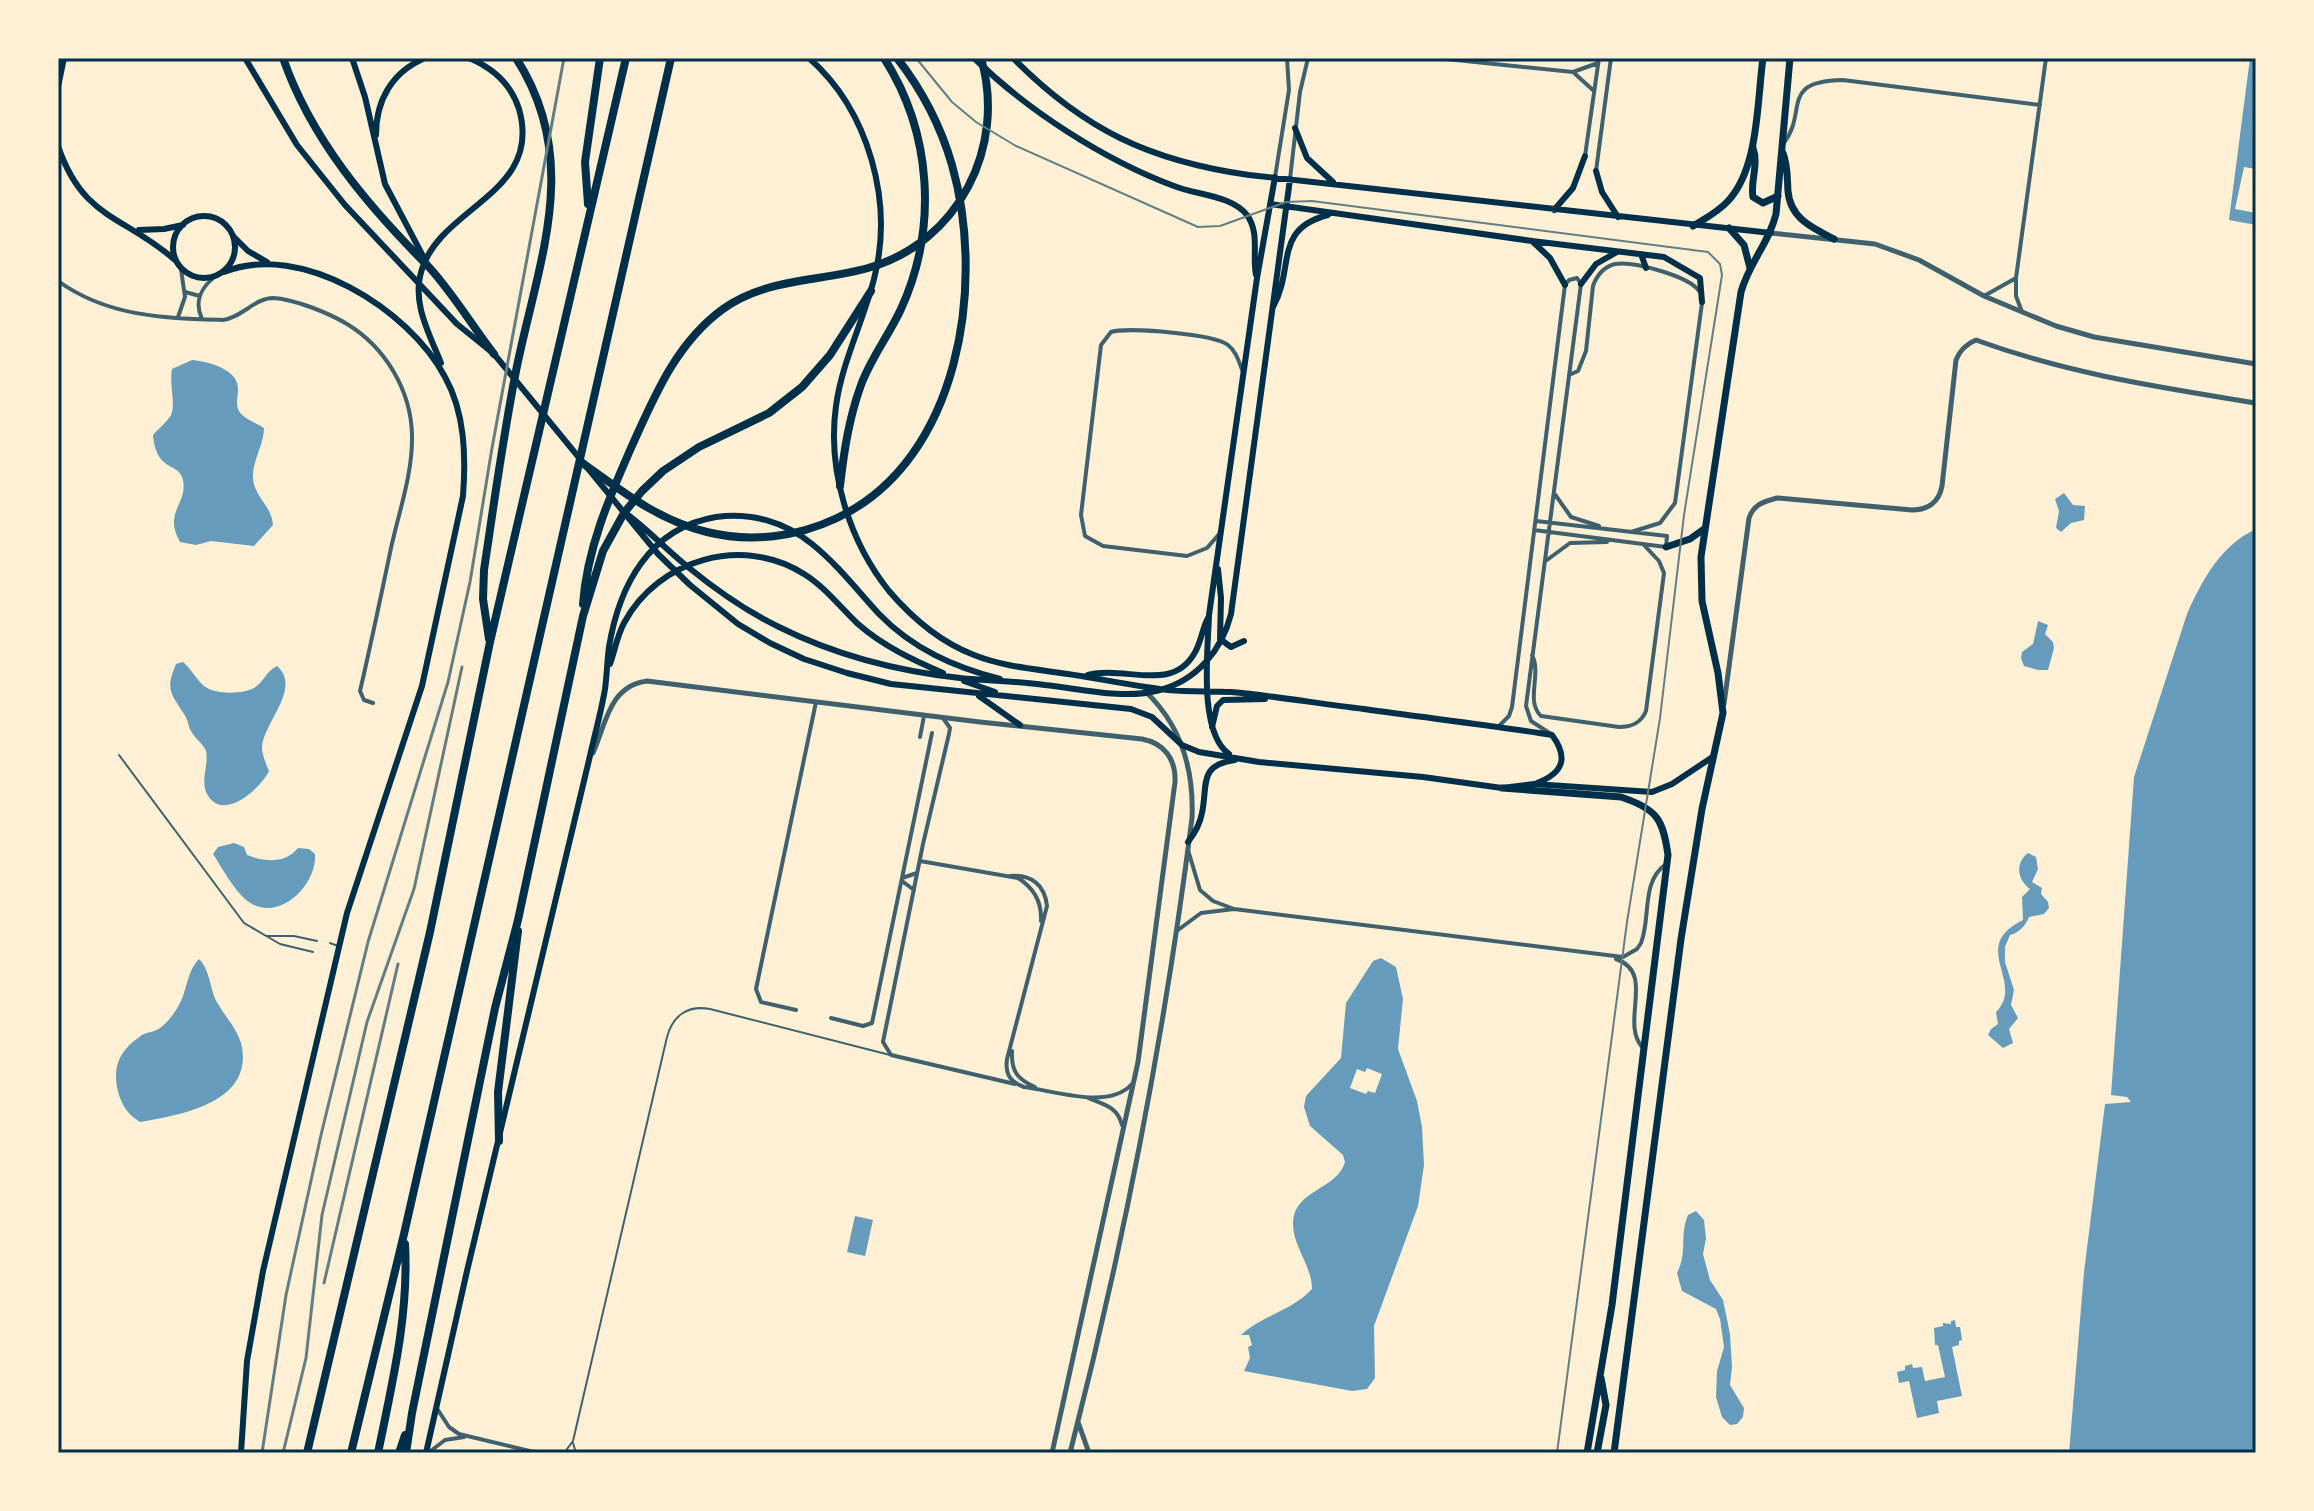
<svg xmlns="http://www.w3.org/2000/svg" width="2314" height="1511" viewBox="0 0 2314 1511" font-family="'Alegreya Sans',sans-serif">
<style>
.water{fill:#669bbc}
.pier{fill:#fdf0d5}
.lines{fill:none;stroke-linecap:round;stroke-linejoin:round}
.service{stroke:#3f606c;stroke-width:2}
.minor{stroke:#3f606c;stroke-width:4}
.tertiary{stroke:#3f606c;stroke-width:5}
.secondary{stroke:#003049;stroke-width:6}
.primary{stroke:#003049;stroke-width:7}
.motorway{stroke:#003049;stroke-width:8}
.tram{stroke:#657d81;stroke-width:2}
.rail{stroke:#657d81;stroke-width:3}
.neatline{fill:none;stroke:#003049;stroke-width:3}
</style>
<rect width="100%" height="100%" fill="#fdf0d5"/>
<path class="water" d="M2250,58h6v167l-27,-5z
M192,360c14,1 41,8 45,23 3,8 -2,18 1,26 3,9 19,14 26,19 0,17 -12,33 -11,50 1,19 19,28 20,47l-19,21 -43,-5 -15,4 -16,-3c-17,-30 8,-38 3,-62 -3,-18 -27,-7 -30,-45 5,-6 14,-13 18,-20 5,-10 -2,-31 1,-46z
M2064,493l9,12 12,1 -1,14 -13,3 -10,9 -5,-4 3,-17 -4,-12z
M2256,529v924h-187l15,-181 21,-168 26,-2 -4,-5 -16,-2 23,-318 53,-163c15,-34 34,-69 69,-85z
M2038,621l10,4 -3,9 8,8 1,6 -6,22h-10l-14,-4 -3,-8 1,-6 11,-8z
M183,662c8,7 14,18 21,24 11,9 39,8 50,2 10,-6 12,-17 23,-22 25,22 -13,56 -15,81 0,8 4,17 7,24 -9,18 -46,52 -62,23 -7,-13 2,-29 -1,-43 -3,-8 -11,-12 -15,-20 -3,-5 -3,-12 -7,-17 -13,-21 -19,-24 -8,-50z
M234,843l10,4 3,8c18,7 38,9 51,-7l11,1 6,5c2,30 -33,66 -63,50 -16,-9 -29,-35 -39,-50l5,-7z
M2028,853l8,4 2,12 -6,13 10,6 -1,6 7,8 1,6 -5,6 -15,3c-3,8 -10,16 -19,18l-5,12v15l9,28 -3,15 7,13 -9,11 4,14 -10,5 -15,-13 3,-6 7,-5 -2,-12c30,-30 -28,-65 27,-92l-1,-23 8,-8c-13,-9 -15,-26 -2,-36z
M1381,958l15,9 7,32 -5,50 19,52 5,26 2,38 -6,41 -44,120 1,52 -8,11 -15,2 -108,-20 6,-13 -2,-11 4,-2 -3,-10h-8c21,-20 51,-24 71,-46 0,-24 -20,-43 -19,-67 2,-33 44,-32 52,-60l-2,-7 -33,-29 -6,-19 2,-11 35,-38 5,-55 27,-42z
M199,959c12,12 10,30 19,45 8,14 21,27 24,43 10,56 -62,68 -102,75 -13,-8 -20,-19 -23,-35 -4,-25 5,-38 25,-52 5,-3 13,-3 18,-7 6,-4 12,-12 16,-18 12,-17 9,-36 23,-51z
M1696,1211l8,9 2,18 -3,16 7,26 13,20 7,34 2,33 -2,18 14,23 -1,9 -6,7 -7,1 -8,-8 -6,-20 1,-26 7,-24 -4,-28 -4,-10 -34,-18 -5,-18c11,-21 2,-37 11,-58z
M855,1216l18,4 -8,36 -18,-4z
M1955,1320l1,7h4l2,13 -3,1v4l-7,2 10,49 -25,5 2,12 -22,5 -8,-37 -10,2 -2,-11 8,-2v-4l7,-2 1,4 9,-1 3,14 20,-4 -7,-32h-3l-1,-17 9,-2v-3l8,1v-3z"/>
<path class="pier" d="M2244,167l12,2v44l-21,-4z
M1367,1068l15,6 -7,19 -7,-2 -2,3 -16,-6 7,-19 8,3z"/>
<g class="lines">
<path class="service" d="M119,755l125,168 36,21 33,8
M267,936h27l23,5
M330,943l8,3
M573,1443l3,10
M564,1453l9,-12 94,-404c6,-22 21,-32 43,-28l180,46"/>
<path class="minor" d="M1436,58l137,14 25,-9
M1573,72l21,19
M1783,144c26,-32 -5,-63 60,-64l197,25
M1585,156l14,-98
M1596,171l15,-113
M1275,177l14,-87 -2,-32
M1290,179l10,-87 8,-34
M58,281c50,36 106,37 165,39 18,-2 32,-22 50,-22 21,1 56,15 74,26 38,23 64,66 65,111 1,37 -13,77 -21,113 -10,48 -20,96 -31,143l4,9 9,3
M185,292l15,4
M1984,296l32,-18
M2022,312l-6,-16v-18l30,-220
M178,317l7,-20 -4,-28
M202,319c-8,-17 -1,-32 14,-43
M1569,375l9,-4 8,-20 7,-65c4,-11 10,-19 22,-22 18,-3 74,12 84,27
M1554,493l17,24 28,9
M1534,530l132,17 1,-11 -131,-15
M1631,532l29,-9 15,-20 27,-200
M1220,533l-13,15 -20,8 -84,-10 -18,-10 -4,-21 20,-170 10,-13c17,-5 103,2 117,13 8,6 11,17 15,27
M1547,560l23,-17 37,-1
M1532,655c10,19 -7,46 9,61l78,11c13,0 22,-4 27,-16l18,-138 -5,-12 -16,-17
M943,718l7,10 -1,6 -26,110 -40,198 8,13 124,29
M1499,726l10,-10 3,-9 53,-422 4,-5 8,-2 4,6 -55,422 5,15 20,13
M920,737l4,-21
M1188,850l12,40 13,11 21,8
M920,861l98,17c16,10 24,24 23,43
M1010,876c21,-2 35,9 37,30l-40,153c-2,15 3,23 17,28 32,4 85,23 108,-3
M902,878l15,-5
M902,881l12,9
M1178,930l23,-17 33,-4 389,48 14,-8 4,-6c10,-25 0,-61 24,-78
M1616,959c40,14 4,62 26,88
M796,1010l-35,-8 -5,-13 60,-287
M831,1018l32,8 9,-3 60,-290
M1012,1051c-1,20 5,28 23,36
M1088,1098c16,7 29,8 34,27
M438,1410l11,17 10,7 79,19
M428,1453l17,-13 19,-3"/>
<path class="tertiary" d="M1771,233l104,11 44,16 65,36 72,30 38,11 162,27
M1724,704l25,-186c5,-14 14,-16 28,-20l135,12c16,0 27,-8 30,-24l14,-126c4,-10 10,-16 20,-20 93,34 182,47 280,63
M593,753c13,-29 16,-67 54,-72l333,41 162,17c22,4 34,20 33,43l-37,280 -86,391
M1078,1422l11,31
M1070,1453c54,-209 95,-421 122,-635 2,-48 -11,-93 -47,-127"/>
<path class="secondary" d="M245,58l52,87 48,60 112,119 37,30 164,200 32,31 48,39 32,19 34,16 43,14 44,11 240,25 21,8 30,28 17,7 60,10 164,15 79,11 32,-4 118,8 20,-8 42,-28
M352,58l13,39 20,87 39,74
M809,58c60,53 85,144 65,221 -11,43 -32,83 -38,127 -9,64 13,135 53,185 24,28 51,51 85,64 30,12 62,14 94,19 33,5 66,12 100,16 21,2 42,1 63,2 45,4 89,12 133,17 63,9 126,16 188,26 17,23 11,38 -15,48
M974,58c53,52 130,102 200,128 22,9 57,9 73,29 13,18 5,40 9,60
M1013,58c71,72 137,103 236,117l522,58
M58,87l6,-29
M1295,128l12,30 26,24
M376,135c0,-35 16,-63 49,-77
M58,146c25,74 66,69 117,114
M1596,171l6,21 16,25
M1270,204l262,37 132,16 36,21 2,24
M1554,210l19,-22 12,-32
M173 247a31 31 0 1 1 62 0a31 31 0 1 1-62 0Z
M139,230l25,-1 19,-4
M234,237l14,14 19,11
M1532,241l18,17 15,27
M1641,254l5,14
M224,272c77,-31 185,37 221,105 20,36 21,79 18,119l-41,190 -75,227 -84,358 -16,90 -6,92
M1581,284l15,-20 21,-12
M1273,307c22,-39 0,-78 55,-92
M441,363c-12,-30 -30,-61 -19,-94 20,-63 121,-76 97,-160 -8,-25 -26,-41 -50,-51
M628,515c21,16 39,35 60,52 28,23 58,44 91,60 56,28 118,44 181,51 28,3 57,3 85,7 36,4 79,15 115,5 37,-10 62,-40 71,-76l59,-435
M1218,569l3,29 -1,41 11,8 13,-6
M610,664c5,-14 7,-28 14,-41 34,-64 119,-88 180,-49 21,13 36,33 54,50 25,22 55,36 85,49
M1088,675c36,-10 83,18 106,-21 7,-11 8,-25 14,-36
M964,681l31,11
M979,696l41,29
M1212,727l5,-21 6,-6 42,-1
M1229,754c-31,-22 -21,-104 -20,-139l48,-337 18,-101
M1188,842c7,-9 12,-18 14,-29 6,-28 -4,-48 33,-53
M426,1453l41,-182 122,-511c5,-23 12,-47 16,-71 2,-14 2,-28 4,-42 10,-61 40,-119 107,-130 35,-5 69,5 96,27 26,21 45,46 67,70 34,35 75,53 121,65"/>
<path class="primary" d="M1753,148c6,17 -3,33 0,49l10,6 15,-7
M1783,153c5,13 4,24 5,38 2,27 24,37 46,48
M1693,226c13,-8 25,-14 35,-25 31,-33 29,-100 35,-143
M1729,228l15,17 6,23
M1666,547l24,-8 14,-10
M1502,788l119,9c36,12 42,22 47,58l-56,450 -25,148
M1597,1453l9,-48 -5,-27
M1614,1453l67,-514 21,-130 21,-96 -5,-40 -16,-72 -1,-44 40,-265c8,-29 28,-49 35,-78l14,-156"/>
<path class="motorway" d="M283,58c28,81 85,148 144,207 23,24 46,62 67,89
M588,204l-3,-42 15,-104
M581,462c39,28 78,59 126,70 44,11 90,5 130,-14 123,-58 149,-234 115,-353 -11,-38 -30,-75 -55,-107
M840,486c4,-35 9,-68 21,-101 10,-27 28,-50 40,-76 37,-81 31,-176 -17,-251
M583,604c4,-55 26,-106 48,-156 23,-51 45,-105 92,-139 43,-31 95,-27 145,-41 90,-25 139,-121 113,-210
M489,639l-6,-40 1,-29c10,-67 19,-133 32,-199 22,-110 67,-209 0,-313
M499,1141l-1,-49 20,-161
M307,1453l123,-521 60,-290 136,-584
M351,1453l53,-219 267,-1176
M378,1453c14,-69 31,-138 27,-209
M399,1453l6,-18
M406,1453l6,-40 83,-405 23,-88 65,-304 20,-65 21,-38 18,-22 21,-20 36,-24 70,-34 33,-26 28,-32 41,-64"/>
<path class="tram" d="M916,58l36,44 24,20 40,24 182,81 22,-1 66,-24 26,-1 396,51 12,12 2,11 -38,240 -24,203 -33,204 -70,531"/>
<path class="rail" d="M324,1283l74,-319
M262,1453l24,-158 35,-160 47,-193 80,-260 22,-100 22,-134 72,-390
M283,1453l23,-95 16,-143 45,-193 47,-133 48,-222"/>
</g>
<rect width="2314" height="1511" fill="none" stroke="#fdf0d5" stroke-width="120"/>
<rect x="60" y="60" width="2194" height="1391" class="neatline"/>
</svg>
